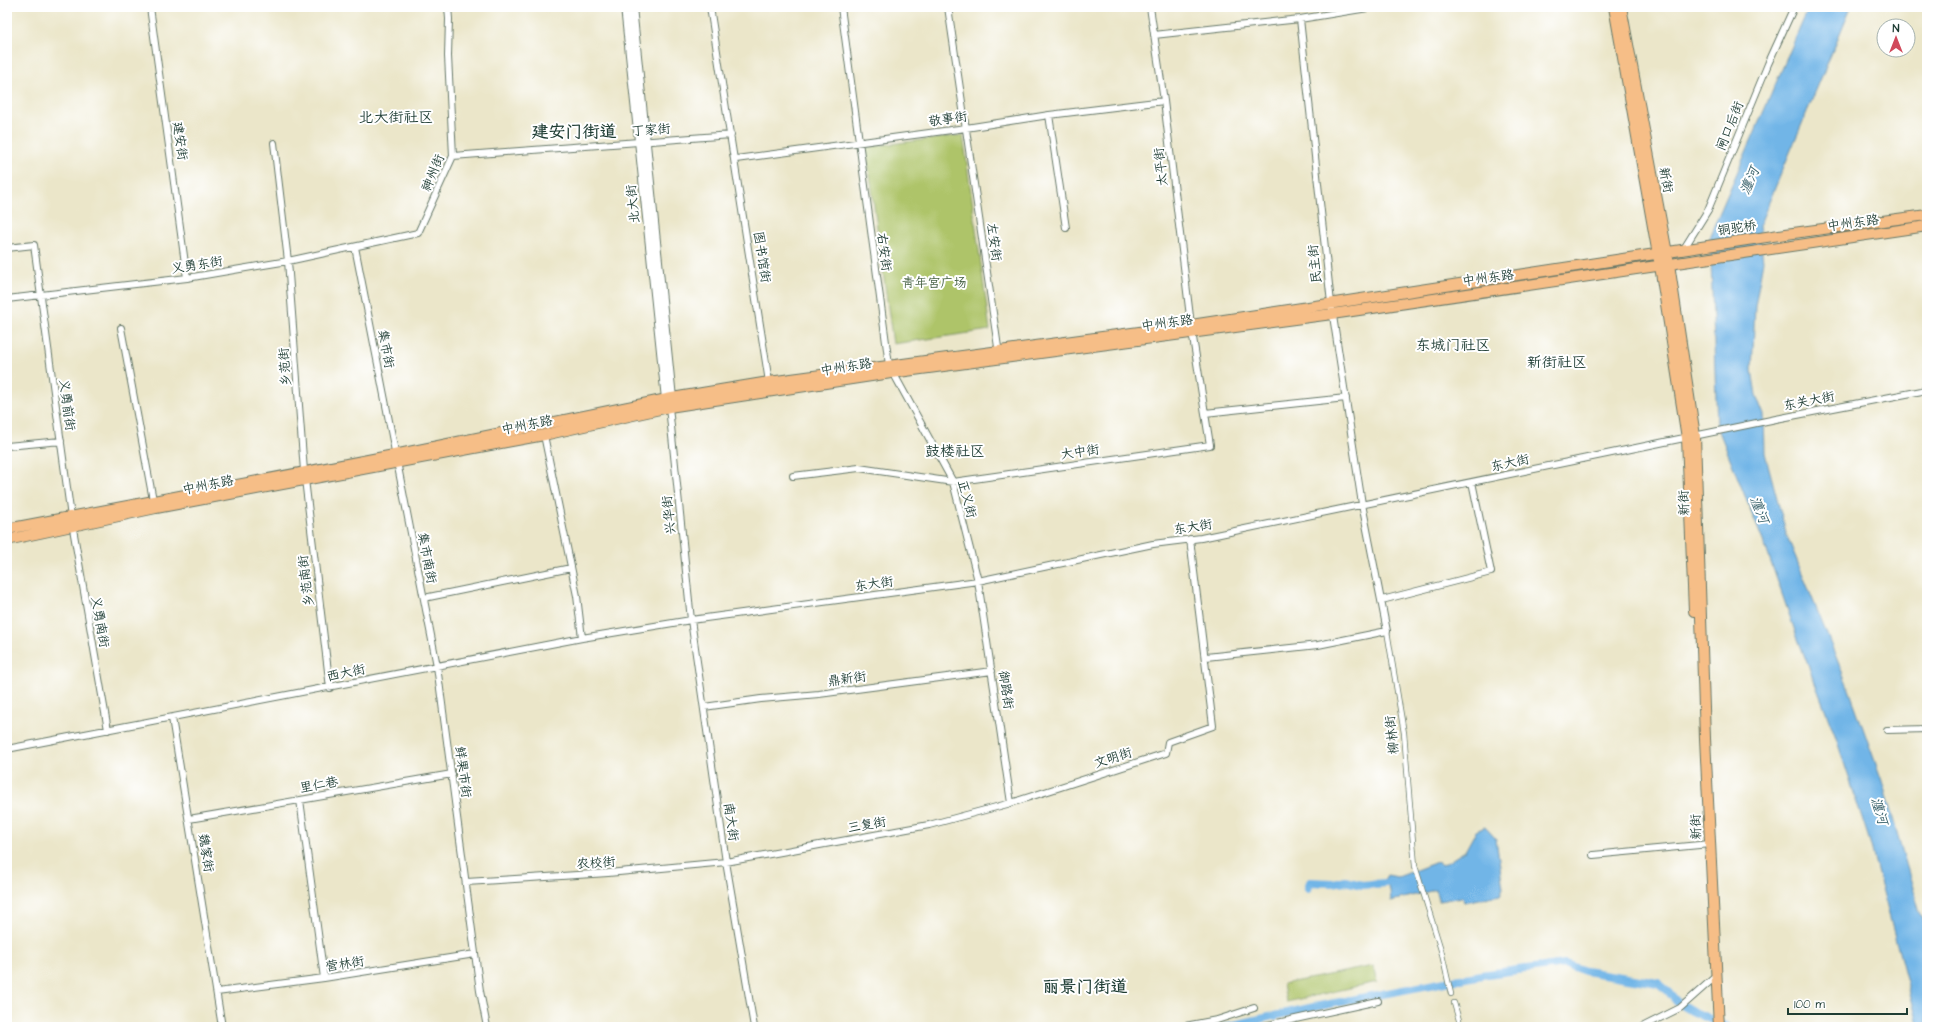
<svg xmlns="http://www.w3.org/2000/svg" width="1934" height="1034" viewBox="0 0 1934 1034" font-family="'Architects Daughter','LXGW WenKai TC',sans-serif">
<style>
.green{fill:#aec469;stroke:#66804e}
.water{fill:#71b5e7;stroke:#48798e}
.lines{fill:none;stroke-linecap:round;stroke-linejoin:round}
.canal{stroke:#71b5e7;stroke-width:8}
.pedestrian-casing{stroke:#667868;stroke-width:6}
.minor-casing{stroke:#667868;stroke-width:8}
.tertiary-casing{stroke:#667868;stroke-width:10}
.primary-casing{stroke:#667868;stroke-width:12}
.pedestrian{stroke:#fff;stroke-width:4.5}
.minor{stroke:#fff;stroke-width:6}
.tertiary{stroke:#fff;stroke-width:8}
.primary{stroke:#f6be87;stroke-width:10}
.labels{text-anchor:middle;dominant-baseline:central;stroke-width:4;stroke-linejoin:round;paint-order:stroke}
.street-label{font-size:13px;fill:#1f3d34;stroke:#fff}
.park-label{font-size:13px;fill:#435f41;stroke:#fff}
.water-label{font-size:14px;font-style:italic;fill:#38616a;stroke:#fff}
.quarter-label{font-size:15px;fill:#1f3d34;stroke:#fff}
.district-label{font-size:17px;font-weight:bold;fill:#1f3d34;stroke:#fff}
</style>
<rect width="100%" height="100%" fill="#fff"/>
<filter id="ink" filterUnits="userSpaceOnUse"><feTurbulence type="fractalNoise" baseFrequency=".025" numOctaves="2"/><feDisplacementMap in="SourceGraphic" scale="8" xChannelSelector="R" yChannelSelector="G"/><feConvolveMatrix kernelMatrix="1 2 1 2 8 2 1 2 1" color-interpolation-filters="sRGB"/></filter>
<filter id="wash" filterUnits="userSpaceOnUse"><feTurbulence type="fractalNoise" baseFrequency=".012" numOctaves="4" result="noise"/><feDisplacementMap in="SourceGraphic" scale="16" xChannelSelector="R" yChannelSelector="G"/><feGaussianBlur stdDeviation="0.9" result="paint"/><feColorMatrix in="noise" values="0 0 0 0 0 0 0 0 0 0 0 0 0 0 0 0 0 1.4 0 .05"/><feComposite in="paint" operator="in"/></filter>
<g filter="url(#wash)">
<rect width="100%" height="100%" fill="#ebe6c9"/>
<path class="green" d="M963,135l27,195 -97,14 -27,-197z
M1373,966l4,16 -91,20 -3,-18z"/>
<path class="water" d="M1809,7h42l-92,219 4,35 -8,45 -3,64 4,25 8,20 1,38 22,83 62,153 33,92 45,155v91h-8l-51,-191 -33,-101 -39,-101 -29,-83 -50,-125 -7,-191z
M1485,827l11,12 7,49 -3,7 -36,7 -2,-5 -23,4 -4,-11 -44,11 -1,-11 -6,-10 3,-5 11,2 39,-15 6,3 22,-14 11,-20z"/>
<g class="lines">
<path class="canal" d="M1308,888l2,-6 22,1 13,-2 17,4 24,-2
M1225,1027l89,-20 173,-33 78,-10 20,7 73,12 10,8 9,11 15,9 36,16"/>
</g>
</g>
<g filter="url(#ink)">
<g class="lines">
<defs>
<path id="pedestrian" d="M1387,631l17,102 11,133 26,84 10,44
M1454,1003l7,24"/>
<path id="minor" d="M150,7l37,271
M710,7l59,375
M841,7l48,358 64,117 25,99 33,222
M948,7l51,347
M1154,35l146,-16 74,-12
M1049,115l17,113
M274,143l14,118 16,210 26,217
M453,156l278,-21
M736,159l230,-31 83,-13 115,-14
M355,247l82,419 43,325 7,36
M7,248l27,-3 37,272 37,213
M1683,250l25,-40 60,-146 26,-57
M7,299l180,-21 101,-17 130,-28 35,-77 -5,-100 1,-37 -1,-12
M121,328l32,172
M669,407l22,213 35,242 28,165
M1205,413l141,-15
M544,435l33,161 5,42
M7,446l54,-5
M793,476l66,-8 94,14 257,-37 -19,-120 -27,-224 -14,-94
M424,598l147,-30
M1382,600l109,-28 -19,-90
M1206,657l112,-12 69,-14 -25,-127 -31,-201 -31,-284
M704,707l57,-8 58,-5 173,-23
M172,718l50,309
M1887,730l40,-1
M7,749l575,-111 109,-18 287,-39 175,-37 48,-6 575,-119 151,-29
M300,800l24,178
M189,819l263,-45
M1593,855l117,-11
M466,882l142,-9 118,-11 203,-37 82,-22 155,-50 2,-11 45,-16 -23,-187
M217,992l107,-14 151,-24
M1180,1027l37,-7 37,-12
M1259,1027l119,-26
M1642,1027l38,-19 35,-31"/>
<path id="tertiary" d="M625,7l41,392
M632,7l40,391"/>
<path id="primary" d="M1614,7l46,259 27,172 7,173
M1621,7l48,257 26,172 10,302 14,289
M7,529l387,-74 278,-57 97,-16 422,-57 595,-91 141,-19
M7,540l149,-32 388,-73 125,-28 222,-34 441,-59 595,-88"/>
</defs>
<use href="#pedestrian" class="pedestrian-casing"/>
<use href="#minor" class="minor-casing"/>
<use href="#tertiary" class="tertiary-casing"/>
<use href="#primary" class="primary-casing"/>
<use href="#pedestrian" class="pedestrian"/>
<use href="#minor" class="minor"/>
<use href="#tertiary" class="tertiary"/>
<use href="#primary" class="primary"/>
</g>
</g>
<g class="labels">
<g class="street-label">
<text transform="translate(948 119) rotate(-8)">敬事街</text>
<text transform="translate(1730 126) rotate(-68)">闸口后街</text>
<text transform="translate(651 130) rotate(-4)">丁家街</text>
<text transform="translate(180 141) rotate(82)">建安街</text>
<text transform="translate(1161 167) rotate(-97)">太平街</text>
<text transform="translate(433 173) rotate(-67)">神州街</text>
<text transform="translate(1666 180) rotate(79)">新街</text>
<text transform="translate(633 204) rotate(-96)">北大街</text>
<text transform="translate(1853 223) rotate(-8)">中州东路</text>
<text transform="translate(1737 228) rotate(-9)">铜驼桥</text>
<text transform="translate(994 242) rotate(82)">左安街</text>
<text transform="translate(884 252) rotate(82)">右安街</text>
<text transform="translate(762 257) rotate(81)">图书馆街</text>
<text transform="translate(1315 264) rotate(-96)">民主街</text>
<text transform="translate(197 265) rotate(-9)">义勇东街</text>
<text transform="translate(1488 278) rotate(-8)">中州东路</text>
<text transform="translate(1167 323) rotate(-8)">中州东路</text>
<text transform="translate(386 349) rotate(79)">集市街</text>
<text transform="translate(285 367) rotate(-94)">乡范街</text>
<text transform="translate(846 367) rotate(-9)">中州东路</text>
<text transform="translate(1809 401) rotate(-11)">东关大街</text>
<text transform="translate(67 405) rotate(82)">义勇前街</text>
<text transform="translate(527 425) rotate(-11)">中州东路</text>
<text transform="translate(1080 452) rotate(-8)">大中街</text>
<text transform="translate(1510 463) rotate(-12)">东大街</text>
<text transform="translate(208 485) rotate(-11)">中州东路</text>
<text transform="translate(967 499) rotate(75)">正义街</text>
<text transform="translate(1684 503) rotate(-92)">新街</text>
<text transform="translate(669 515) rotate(-96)">兴华街</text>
<text transform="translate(1193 527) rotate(-9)">东大街</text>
<text transform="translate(427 558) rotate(79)">集市南街</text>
<text transform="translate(306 581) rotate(-97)">乡范南街</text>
<text transform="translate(874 584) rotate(-8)">东大街</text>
<text transform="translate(100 622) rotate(80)">义勇南街</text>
<text transform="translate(346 673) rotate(-12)">西大街</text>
<text transform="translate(847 679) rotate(-8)">鼎新街</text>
<text transform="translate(1006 690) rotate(82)">御路街</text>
<text transform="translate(1392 735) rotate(-96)">柳林街</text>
<text transform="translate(1113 758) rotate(-18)">文明街</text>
<text transform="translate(463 772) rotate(82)">鲜果市街</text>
<text transform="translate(319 785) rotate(-10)">里仁巷</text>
<text transform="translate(731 822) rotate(82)">南大街</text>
<text transform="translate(867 825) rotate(-10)">三复街</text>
<text transform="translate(1696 827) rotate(-92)">新街</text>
<text transform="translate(206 853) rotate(81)">魏家街</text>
<text transform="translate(596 863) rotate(-4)">农校街</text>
<text transform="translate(345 964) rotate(-9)">营林街</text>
</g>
<g class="park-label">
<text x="934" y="283">青年宫广场</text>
</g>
<g class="water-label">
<text transform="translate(1750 181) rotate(-67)">瀍河</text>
<text transform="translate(1759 510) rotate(68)">瀍河</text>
<text transform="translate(1879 811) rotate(74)">瀍河</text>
</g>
<g class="quarter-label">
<text x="396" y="117">北大街社区</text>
<text x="1453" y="345">东城门社区</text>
<text x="1557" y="362">新街社区</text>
<text x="955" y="451">鼓楼社区</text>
</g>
<g class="district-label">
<text x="574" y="132">建安门街道</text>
<text x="1085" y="987">丽景门街道</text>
</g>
</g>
<rect width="1934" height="1034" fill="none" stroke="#fff" stroke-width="24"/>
<g transform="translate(1896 38)"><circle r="19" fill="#ffffff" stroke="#a5b1ae"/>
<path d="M0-3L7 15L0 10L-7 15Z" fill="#d1495b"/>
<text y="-6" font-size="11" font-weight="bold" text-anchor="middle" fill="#1f3d34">N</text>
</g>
<path d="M1788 1008v6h119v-6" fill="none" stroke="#1f3d34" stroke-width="2"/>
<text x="1794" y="1008" font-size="12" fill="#1f3d34" stroke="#ffffff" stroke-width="3" paint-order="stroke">100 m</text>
</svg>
